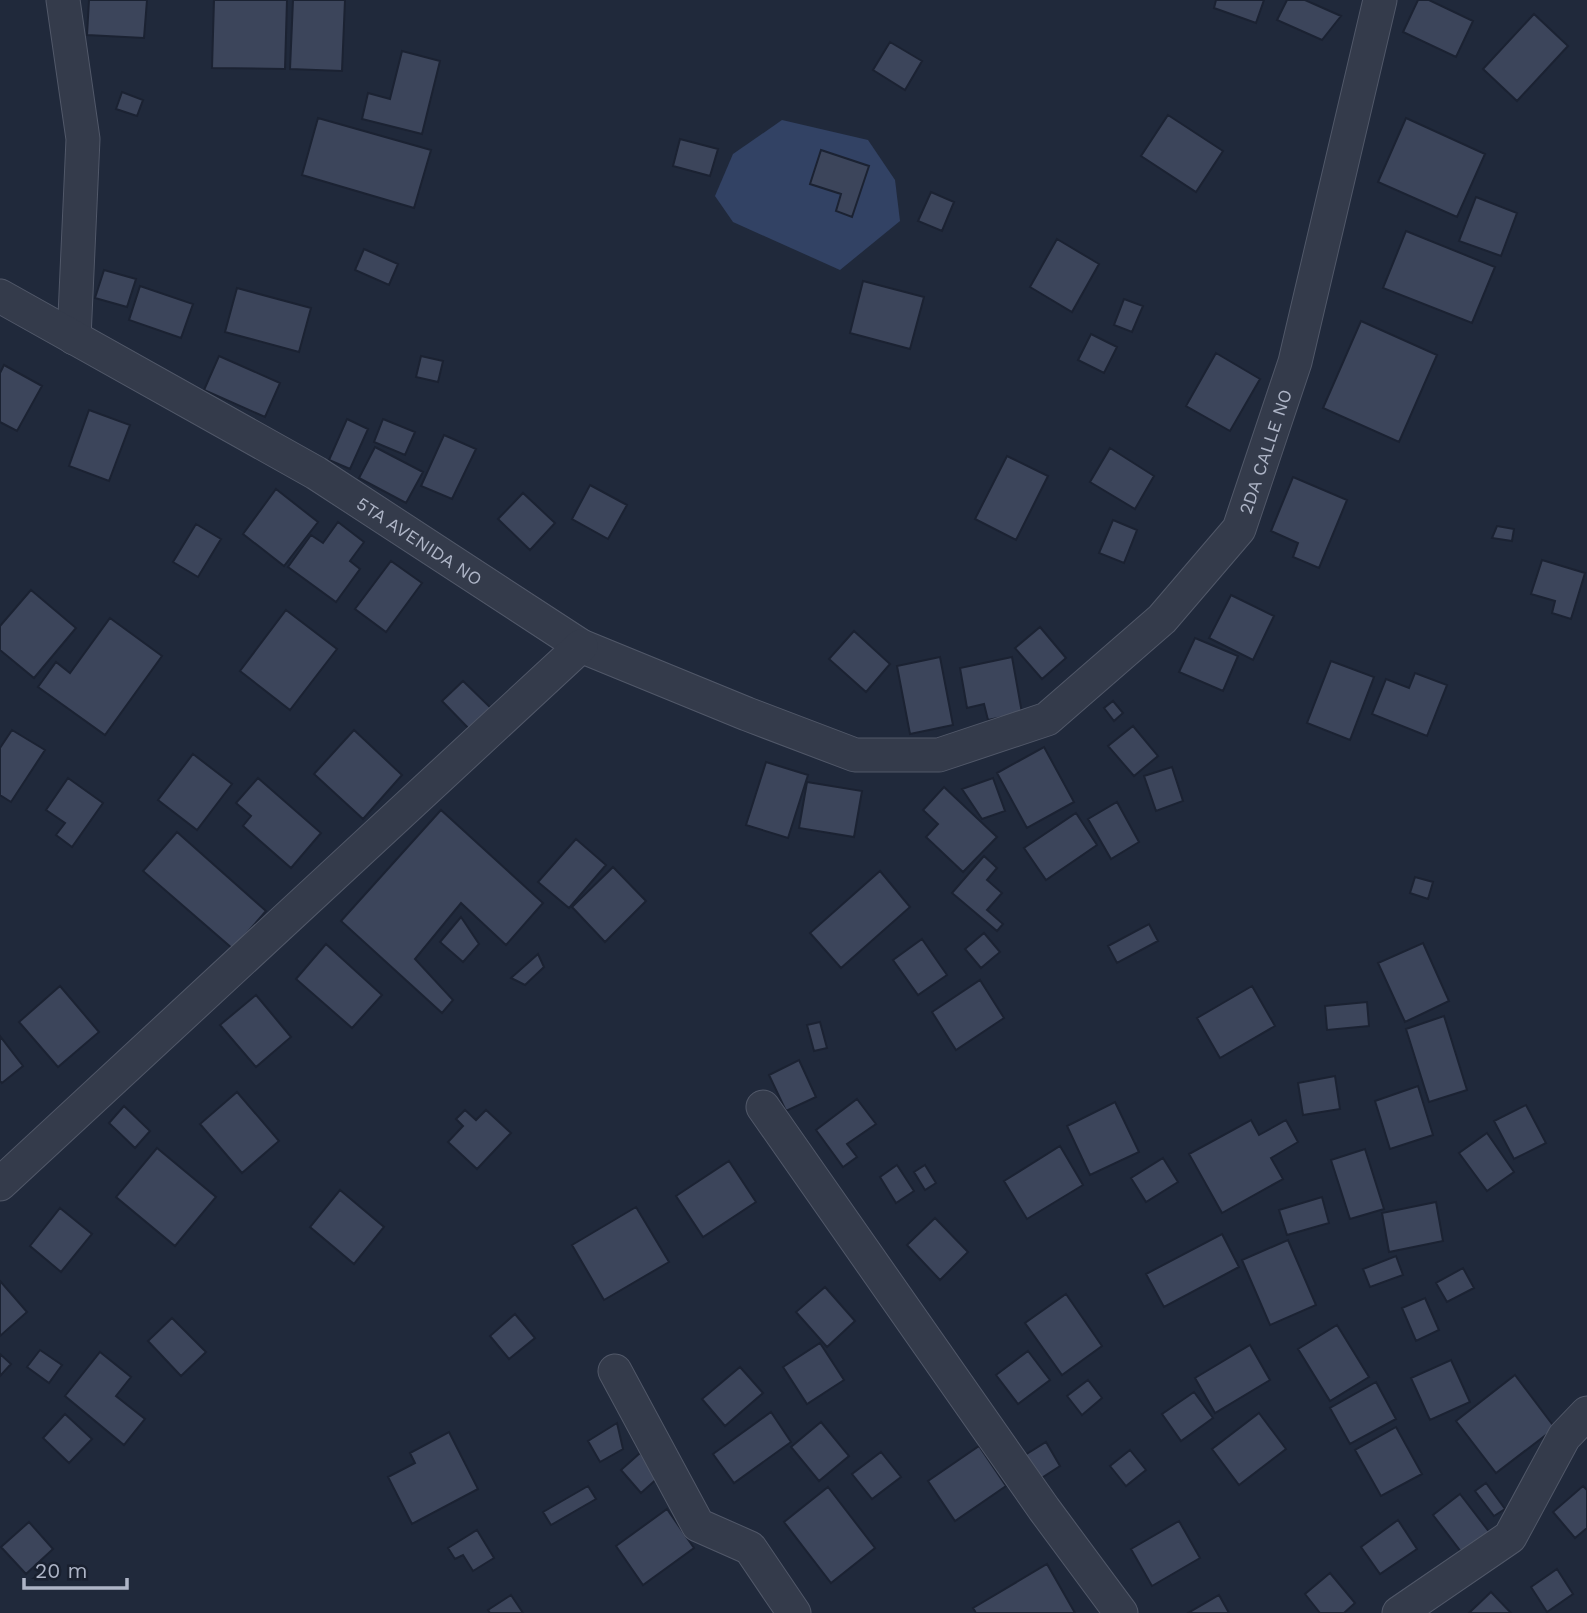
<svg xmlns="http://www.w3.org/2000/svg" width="1587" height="1613" viewBox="0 0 1587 1613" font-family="'Work Sans',sans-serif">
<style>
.water{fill:#324264}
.building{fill:#3c455b;stroke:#1b2232;stroke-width:2}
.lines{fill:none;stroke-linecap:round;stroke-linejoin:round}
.minor-casing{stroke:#515869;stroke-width:35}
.minor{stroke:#343b4b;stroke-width:33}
.labels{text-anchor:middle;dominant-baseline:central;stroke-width:6;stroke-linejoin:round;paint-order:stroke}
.street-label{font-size:18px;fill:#aeb5c7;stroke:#19202f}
</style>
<rect width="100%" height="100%" fill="#20293b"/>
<path class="water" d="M782,120l86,20 27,40 5,41 -60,49 -107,-48 -18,-26 18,-42z"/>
<path class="building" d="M89,0h58l-3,38 -57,-3z
M214,0h73l-2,69 -73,-1z
M293,0h52l-3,71 -52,-2z
M1216,0h48l-8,23 -42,-15z
M1287,0h18l36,16 -19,24 -45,-20z
M1418,0h11l44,21 -17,36 -53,-25z
M1534,14l34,32 -51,55 -34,-32z
M890,42l32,19 -17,29 -32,-20z
M402,51l38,10 -18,73 -60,-15 6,-26 22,6z
M122,92l21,8 -6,16 -21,-7z
M1168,115l55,36 -27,41 -55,-36z
M318,118l113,32 -17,58 -112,-33z
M1406,118l79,36 -28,63 -79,-35z
M680,139l38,10 -8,27 -37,-10z
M821,150l48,16 -17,51 -16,-6 5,-17 -31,-10z
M931,192l23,10 -12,29 -24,-10z
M1476,197l41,16 -16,43 -42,-15z
M1406,231l89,36 -23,56 -89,-35z
M1057,239l42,25 -27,48 -42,-25z
M364,249l34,15 -9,21 -34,-15z
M104,270l32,9 -9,28 -32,-9z
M863,281l61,16 -14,52 -60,-16z
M140,286l53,18 -12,34 -52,-18z
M237,288l74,20 -12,44 -74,-20z
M1124,299l19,7 -11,26 -18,-7z
M1361,321l76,34 -38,87 -76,-34z
M1091,334l26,13 -13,26 -26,-13z
M1216,353l44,26 -30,52 -44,-25z
M219,356l61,27 -15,34 -61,-27z
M421,356l22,5 -5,21 -22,-5z
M4,365l38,21 -25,45 -17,-9v-49z
M89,410l41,15 -21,56 -40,-15z
M347,419l21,10 -18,40 -21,-9z
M383,419l32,13 -10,23 -31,-13z
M444,435l32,14 -24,50 -31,-13z
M375,447l48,25 -17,31 -47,-25z
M1110,448l44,28 -19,33 -45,-27z
M1007,456l41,20 -32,64 -41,-21z
M1293,477l54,23 -28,68 -26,-11 5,-14 -27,-12z
M590,485l37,20 -19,34 -36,-20z
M276,489l42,33 -34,44 -41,-32z
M523,493l32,30 -25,27 -32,-31z
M1113,520l24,10 -13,33 -25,-10z
M338,522l26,20 -14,19 10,8 -24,33 -48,-35 23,-32 12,8z
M196,524l25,15 -23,38 -25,-15z
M1497,526l17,3 -2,12 -20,-3z
M1542,560l43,13 -14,46 -19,-6 3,-12 -24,-7z
M391,561l31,22 -36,49 -31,-23z
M31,590l45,38 -42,50 -34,-28v-24z
M1231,595l43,21 -21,44 -44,-22z
M286,610l51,39 -47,61 -50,-39z
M110,618l52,38 -57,79 -67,-48 18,-25 14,11z
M1040,627l26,31 -24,21 -27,-31z
M854,631l36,33 -24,28 -37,-33z
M1195,638l43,18 -15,35 -44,-19z
M940,657l13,68 -43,9 -13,-68z
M1012,657l10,56 -34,7 -4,-16 -17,4 -7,-40z
M1331,661l43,16 -24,63 -43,-17z
M1415,673l32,12 -20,51 -55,-22 14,-35 23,9z
M463,681l32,31 -22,21 -31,-32z
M1113,701l10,12 -9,8 -10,-13z
M1133,726l25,30 -24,20 -26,-30z
M12,730l33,20 -34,52 -11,-7v-47z
M354,730l48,45 -39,44 -49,-45z
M1044,747l30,55 -47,26 -30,-55z
M193,754l39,30 -35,46 -39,-30z
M766,762l42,13 -20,63 -42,-13z
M1172,767l11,34 -27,10 -12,-35z
M68,778l35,25 -31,44 -16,-12 9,-12 -19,-13z
M258,778l63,55 -30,35 -48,-42 8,-10 -15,-13z
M993,778l12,33 -23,8 -20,-30z
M807,782l55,9 -8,46 -55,-9z
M944,787l53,50 -34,35 -37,-35 12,-13 -15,-14z
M1117,802l22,40 -28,17 -23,-40z
M441,810l102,93 -37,42 -45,-42 -46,56 38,41 -11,13 -101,-92z
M1076,813l21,32 -51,35 -22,-32z
M177,832l89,79 -33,38 -90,-78z
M576,839l30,26 -37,43 -31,-26z
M984,856l13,12 -10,12 15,13 -15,17 16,14 -6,7 -45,-38z
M613,867l33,34 -41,41 -33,-35z
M880,871l30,36 -69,61 -31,-35z
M1415,877l18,5 -5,17 -18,-6z
M461,917l18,27 -16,18 -23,-20z
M1149,924l9,17 -41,22 -9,-17z
M984,933l16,19 -19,16 -16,-19z
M922,939l25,36 -29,20 -25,-35z
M1423,943l26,58 -44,21 -27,-59z
M326,944l56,51 -30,33 -56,-49z
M538,954l6,13 -19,18 -14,-7z
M980,980l24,38 -48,32 -24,-38z
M60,986l39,46 -41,35 -39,-45z
M1252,986l23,40 -55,32 -23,-40z
M256,995l35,42 -35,30 -36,-42z
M1367,1002l2,24 -42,4 -2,-24z
M1444,1016l23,74 -38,12 -23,-73z
M820,1022l7,26 -13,3 -7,-26z
M0,1036l23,30 -21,17 -2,-2z
M799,1060l17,37 -30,14 -17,-36z
M1335,1076l5,33 -37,6 -5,-32z
M1418,1086l15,49 -43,14 -15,-48z
M237,1092l42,49 -37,32 -42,-49z
M857,1099l19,25 -29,20 10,13 -14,10 -27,-37z
M1115,1102l24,50 -49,23 -23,-49z
M1526,1105l20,38 -32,16 -20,-38z
M124,1106l26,25 -15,17 -26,-25z
M465,1110l11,10 10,-10 25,23 -34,36 -29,-27 15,-16 -7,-7z
M1251,1120l8,15 27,-15 12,22 -27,16 12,21 -61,34 -33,-59z
M1487,1133l27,39 -27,19 -28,-38z
M1060,1146l23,39 -56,34 -23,-38z
M157,1148l59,49 -41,49 -59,-49z
M1365,1149l19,60 -34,10 -19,-59z
M1163,1158l15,24 -32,20 -15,-24z
M729,1161l27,41 -53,35 -27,-41z
M897,1165l17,26 -18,12 -16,-26z
M925,1165l11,18 -11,7 -11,-18z
M340,1190l44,37 -30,37 -44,-37z
M1322,1197l7,26 -42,12 -8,-25z
M1436,1202l7,39 -54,11 -7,-39z
M636,1207l33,55 -65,38 -32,-55z
M60,1208l32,26 -31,38 -31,-26z
M935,1218l33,34 -28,28 -33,-35z
M1222,1234l17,33 -75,40 -18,-33z
M1288,1240l28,65 -46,20 -28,-65z
M1396,1256l7,19 -33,12 -7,-18z
M1463,1268l11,20 -27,14 -11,-19z
M0,1281l27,31 -27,24z
M825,1287l30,34 -28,26 -31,-35z
M1066,1294l36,52 -40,29 -37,-52z
M1425,1298l14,32 -23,11 -14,-33z
M515,1314l20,24 -26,21 -19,-23z
M172,1318l34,34 -25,24 -33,-35z
M1337,1325l32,52 -39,24 -32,-52z
M820,1343l24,37 -37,24 -24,-37z
M1250,1345l20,35 -55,33 -20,-35z
M40,1350l22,15 -13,18 -22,-16z
M1028,1351l22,29 -32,24 -22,-29z
M100,1352l31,25 -15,19 29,23 -21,26 -59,-49z
M0,1354l11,10 -11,12z
M1451,1360l19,42 -40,18 -19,-42z
M740,1367l23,26 -38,33 -23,-27z
M1515,1375l40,53 -59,45 -40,-52z
M1088,1380l14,18 -20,17 -15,-19z
M1376,1382l20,37 -46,25 -20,-36z
M1194,1392l19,26 -32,23 -19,-27z
M771,1412l20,30 -57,41 -21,-29z
M1259,1413l27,36 -47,36 -27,-36z
M65,1414l27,25 -23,24 -26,-25z
M821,1422l28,34 -30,25 -28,-34z
M617,1423l6,26 -23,13 -12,-21z
M1396,1427l26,47 -41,22 -26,-46z
M449,1432l29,57 -66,35 -24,-47 27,-14 -5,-10z
M1046,1442l14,24 -20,13 -15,-24z
M979,1446l27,40 -51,35 -27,-40z
M1130,1450l16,20 -20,16 -16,-20z
M881,1452l20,25 -29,22 -20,-25z
M640,1453l20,23 -19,17 -20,-23z
M1486,1483l19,26 -11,7 -19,-25z
M588,1486l8,13 -45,26 -8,-13z
M1583,1486l4,4v38l-12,10 -22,-26z
M828,1487l47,61 -44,35 -47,-61z
M1460,1494l30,39 -28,20 -29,-38z
M667,1509l27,39 -51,37 -27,-39z
M1398,1520l19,29 -37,25 -19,-27z
M1179,1521l21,37 -48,28 -21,-37z
M29,1522l24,27 -27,25 -25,-27z
M477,1530l17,28 -21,13 -10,-16 -8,4 -7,-11z
M1047,1564l28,49h-99l-3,-5z
M1557,1569l16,25 -26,18 -16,-25z
M1330,1573l25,30 -11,10h-24l-15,-19z
M1491,1592l20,21h-42z
M511,1595l12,18h-33l-2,-3z
M1219,1595l10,18h-41z"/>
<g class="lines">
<defs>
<g id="minor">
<path d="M63,0l20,139 -9,199"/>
<path id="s1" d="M0,296l316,177 265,173 166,68 108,41h84l108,-36 115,-100 77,-90 56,-167 85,-362"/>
<path d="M763,1107l281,402 77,104"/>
<path d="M0,1184l581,-538"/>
<path d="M615,1371l83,154 52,23 44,65"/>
<path d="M1399,1613l111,-76 54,-100 23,-24"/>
</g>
</defs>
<use href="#minor" class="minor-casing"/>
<use href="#minor" class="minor"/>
</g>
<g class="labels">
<g class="street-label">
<text stroke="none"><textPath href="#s1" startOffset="1524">2DA CALLE NO</textPath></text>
<text stroke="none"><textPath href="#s1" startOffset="486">5TA AVENIDA NO</textPath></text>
</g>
</g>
<path d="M24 1578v10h103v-10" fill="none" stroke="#aeb5c7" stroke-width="3.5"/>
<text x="35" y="1578" font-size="21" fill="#aeb5c7" stroke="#19202f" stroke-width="5" paint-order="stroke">20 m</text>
</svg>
